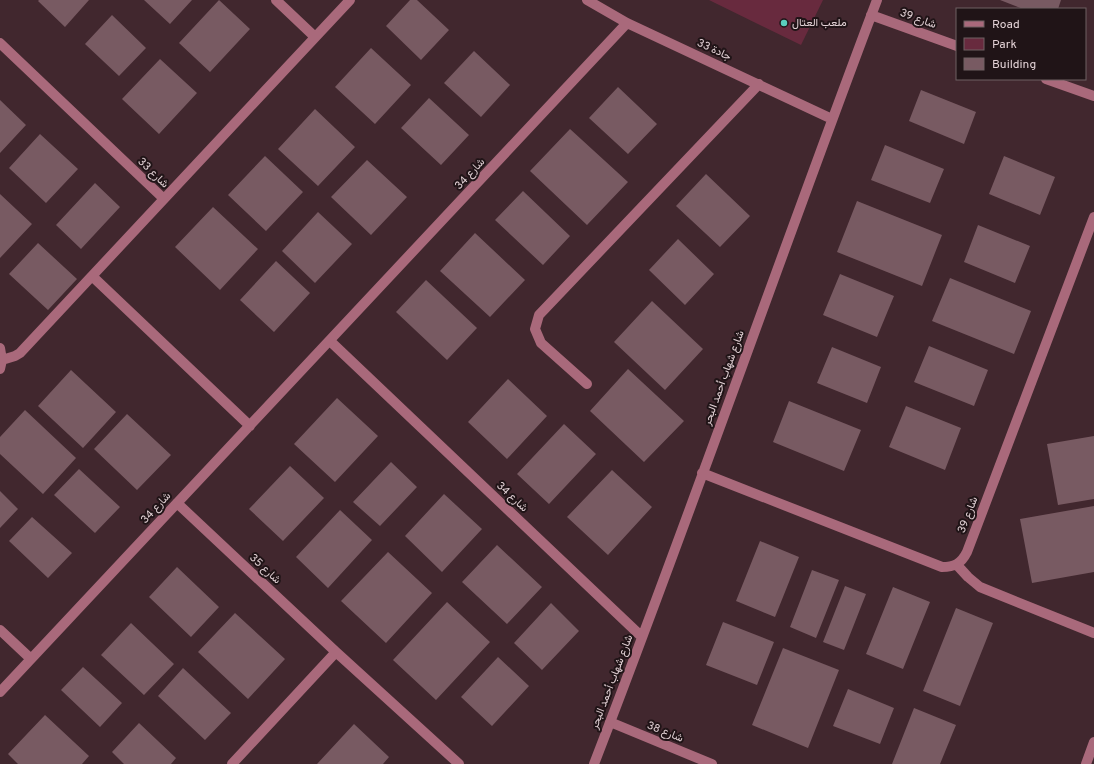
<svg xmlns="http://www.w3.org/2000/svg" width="1094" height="764" viewBox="0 0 1094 764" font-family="Overpass,Vazirmatn,sans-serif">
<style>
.green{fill:#682a3e}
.building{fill:#785a62}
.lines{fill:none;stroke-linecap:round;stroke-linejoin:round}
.minor{stroke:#a9697b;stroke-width:10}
.poi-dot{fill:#5acebd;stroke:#201417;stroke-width:1.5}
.labels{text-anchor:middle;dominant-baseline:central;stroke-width:4;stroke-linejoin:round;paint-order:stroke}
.street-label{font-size:11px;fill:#e2d1d5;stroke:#201417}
.poi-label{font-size:11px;fill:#e2d1d5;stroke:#201417;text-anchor:start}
</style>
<rect width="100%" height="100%" fill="#41272e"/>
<path class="green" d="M709,0h114l-22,45z"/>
<path class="building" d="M39,0h50l-24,27 -27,-26z
M144,0h48l-22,24z
M219,0l31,29 -40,43 -31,-29z
M410,0h7l32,30 -28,30 -35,-34z
M1000,0h61l-3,9h-35z
M112,15l34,33 -27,28 -34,-32z
M371,48l40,37 -36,39 -40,-37z
M474,51l36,34 -29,32 -37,-34z
M160,59l37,34 -38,41 -37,-35z
M618,87l39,37 -29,30 -39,-36z
M921,90l55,22 -12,32 -55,-23z
M429,98l40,37 -28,30 -40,-37z
M0,100l26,25 -26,28z
M315,109l40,38 -37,39 -40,-37z
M570,129l58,53 -41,43 -57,-54z
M40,134l38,35 -32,34 -37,-35z
M885,145l59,24 -14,34 -59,-23z
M265,156l38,36 -37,39 -38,-36z
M1004,156l51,21 -15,38 -51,-21z
M367,160l40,37 -36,38 -40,-38z
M706,174l44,42 -30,31 -44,-41z
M95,183l25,24 -39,42 -25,-24z
M523,191l47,45 -27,29 -48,-45z
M0,194l32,30 -32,34z
M857,201l85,34 -20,51 -85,-34z
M213,207l45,42 -38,41 -45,-43z
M318,212l34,32 -37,39 -33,-32z
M978,225l52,21 -15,37 -51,-21z
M475,233l50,47 -35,37 -50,-46z
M678,239l36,35 -29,31 -36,-35z
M38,243l39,36 -29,31 -39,-36z
M276,261l34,32 -36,39 -34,-32z
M840,274l54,22 -17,41 -54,-22z
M950,278l81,33 -17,43 -82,-33z
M426,280l51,48 -30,32 -51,-48z
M652,301l51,48 -38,41 -51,-48z
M929,346l59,24 -14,36 -60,-24z
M832,347l49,20 -14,36 -50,-20z
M628,369l56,52 -40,41 -54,-51z
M71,370l45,42 -33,36 -45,-42z
M508,379l39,37 -40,43 -39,-37z
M337,398l41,38 -43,46 -41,-38z
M789,401l72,29 -17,41 -71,-29z
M906,406l55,22 -16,42 -56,-23z
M25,410l51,48 -33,36 -43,-40v-17z
M127,414l44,41 -34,35 -43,-41z
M564,424l32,30 -47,50 -32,-30z
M1094,436v63l-36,6 -11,-61z
M391,462l26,25 -37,39 -27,-24z
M290,466l34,32 -41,43 -34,-32z
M79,469l41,38 -25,26 -41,-38z
M612,470l40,37 -44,48 -41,-38z
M0,491l18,18 -18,19z
M444,494l38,35 -40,43 -37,-36z
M1094,506v66l-62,11 -12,-64z
M340,510l32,30 -44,48 -32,-31z
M32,517l40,36 -24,25 -39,-37z
M760,541l39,16 -24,60 -39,-16z
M497,545l45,42 -35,37 -45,-42z
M388,552l44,41 -46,50 -45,-42z
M177,567l42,40 -28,30 -42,-40z
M812,570l27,10 -23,58 -26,-11z
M845,586l21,8 -22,56 -21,-8z
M893,587l37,15 -27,67 -37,-15z
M447,602l43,40 -54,58 -43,-40z
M551,603l28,28 -37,39 -28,-27z
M956,608l37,15 -33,83 -37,-15z
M235,613l50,46 -37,40 -50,-47z
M723,622l51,20 -17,43 -51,-20z
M131,623l43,41 -30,31 -43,-40z
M783,648l56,22 -31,78 -56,-23z
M498,657l31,29 -37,40 -31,-29z
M83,667l39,36 -22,24 -39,-37z
M183,668l48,45 -26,27 -47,-44z
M848,689l46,19 -14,36 -47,-18z
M914,708l42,17 -16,39h-48z
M45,715l44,41 -7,8h-64l-10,-10z
M139,723l37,35 -5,6h-47l-12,-12z
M354,724l35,33 -6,7h-66z"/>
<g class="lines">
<path class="minor" d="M276,0l39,37
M587,0l40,23 205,96
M871,15l86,31
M0,43l164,156
M1046,79l48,17
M92,276l158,150
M330,341l312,296
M0,348l2,12 -2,9
M2,360l13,-4 5,-3 330,-353
M587,384l-46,-41 -6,-14 4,-14 220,-231
M702,473l240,94c12,0 19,-3 25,-15l127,-335
M177,503l159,149 123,112
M957,565l11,12 12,10 114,46
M0,630l31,29
M0,692l627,-669
M610,722l102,42
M232,764l104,-112
M594,764c98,-253 187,-510 283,-764
M1086,764l8,-22"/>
</g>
<circle class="poi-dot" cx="784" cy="23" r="4"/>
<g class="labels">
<g class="street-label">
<text transform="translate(918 19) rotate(20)">شارع 39</text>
<text transform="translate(714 50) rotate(25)">جادة 33</text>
<text transform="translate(153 173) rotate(44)">شارع 33</text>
<text transform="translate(470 174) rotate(-47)">شارع 34</text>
<text transform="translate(724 378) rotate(-70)">شارع شهاب أحمد البحر</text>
<text transform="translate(512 497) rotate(43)">شارع 34</text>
<text transform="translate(156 508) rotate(-47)">شارع 34</text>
<text transform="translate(968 515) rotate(-69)">شارع 39</text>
<text transform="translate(265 569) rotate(43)">شارع 35</text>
<text transform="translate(612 682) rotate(-69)">شارع شهاب أحمد البحر</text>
<text transform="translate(665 732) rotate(22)">شارع 38</text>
</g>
<g class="poi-label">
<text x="792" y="23">ملعب العتال</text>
</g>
</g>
<rect x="956" y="8" width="130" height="72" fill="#201417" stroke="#6e6063"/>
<rect x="964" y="21" width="20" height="6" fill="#a9697b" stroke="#6e6063"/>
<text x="992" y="28" font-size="12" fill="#e2d1d5">Road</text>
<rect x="964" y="38" width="20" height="12" fill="#682a3e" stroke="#6e6063"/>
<text x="992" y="48" font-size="12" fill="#e2d1d5">Park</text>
<rect x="964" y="58" width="20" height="12" fill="#785a62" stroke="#6e6063"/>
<text x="992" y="68" font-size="12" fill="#e2d1d5">Building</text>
</svg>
